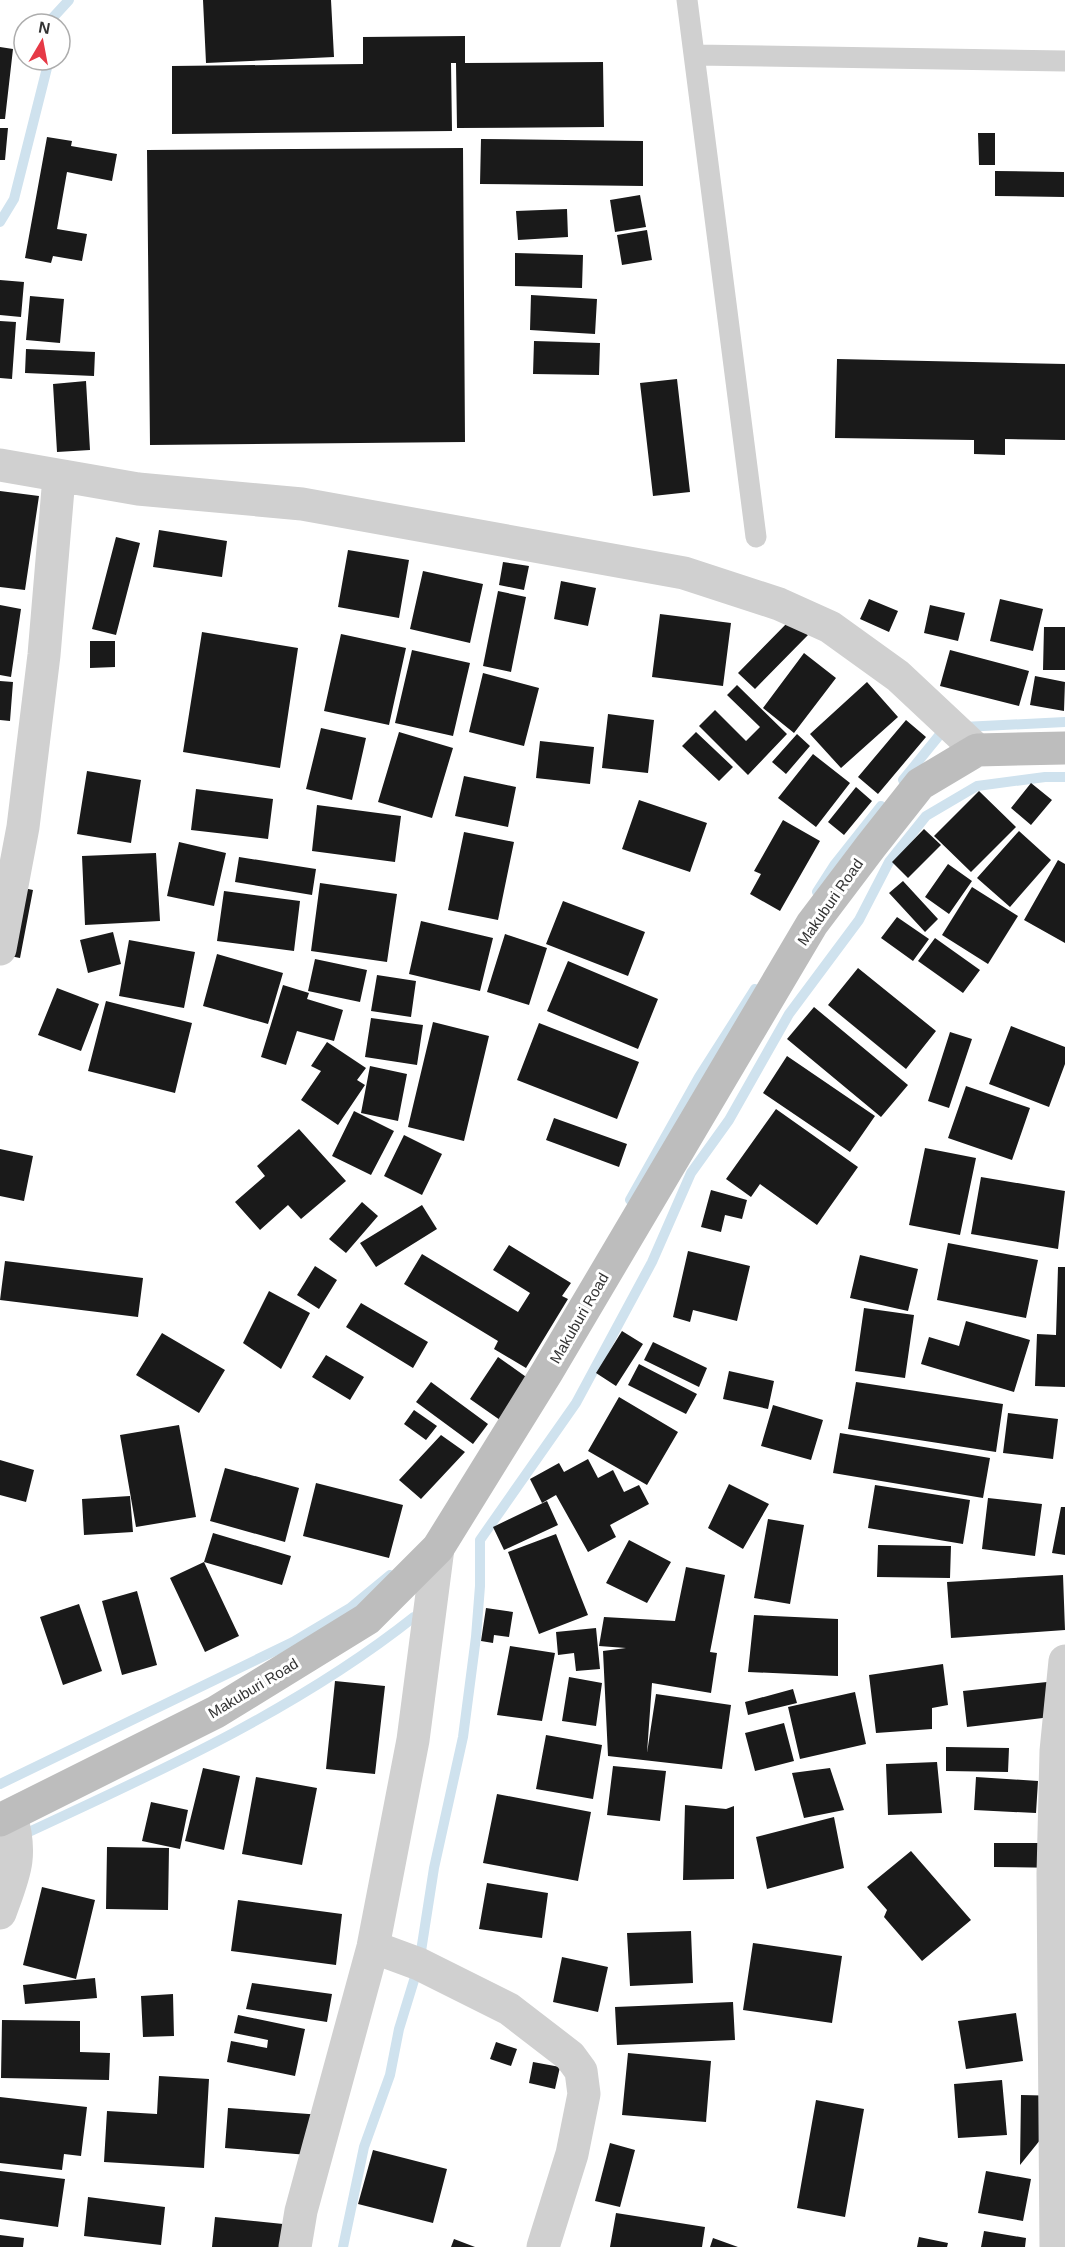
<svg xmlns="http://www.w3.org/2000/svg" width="1065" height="2247" viewBox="0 0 1065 2247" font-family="Arial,sans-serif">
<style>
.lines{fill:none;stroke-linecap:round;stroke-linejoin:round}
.stream{stroke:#cfe2ee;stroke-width:10}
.building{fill:#1a1a1a}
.lane{stroke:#d0d0d0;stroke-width:21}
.street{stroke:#d0d0d0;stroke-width:33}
.secondary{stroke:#bdbdbd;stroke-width:33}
.labels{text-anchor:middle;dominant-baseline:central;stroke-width:6;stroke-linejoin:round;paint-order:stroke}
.street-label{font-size:15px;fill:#333;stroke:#fff}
</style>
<rect width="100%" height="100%" fill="#fff"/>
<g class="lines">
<path class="stream" d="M47,24l22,-24
M0,222l14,-23 35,-139
M963,727l102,-5
M903,780l43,-53
M817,892l18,-28 46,-58
M630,1200l69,-123 56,-88
M0,1784l293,-142 57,-34 40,-33
M20,1836c134,-62 277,-126 394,-219
M343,2247l21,-100 26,-72 9,-46 20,-65 15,-96 29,-131 13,-100 4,-51v-46l96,-137 76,-141 39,-89 38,-53 60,-106 70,-94 30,-58 37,-46 51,-30 68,-9h20"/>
</g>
<path class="building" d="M203,0h128l3,57 -128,6z
M465,36v27l138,-1 1,65 -147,1 -1,-65h-5l1,68 -280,3v-68l191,-2v-27z
M0,47l13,2 -8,70h-5z
M0,128h8l-3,32h-5z
M978,133h17v32h-16z
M47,137l25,4 -1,5 46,8 -5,27 -45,-9 -10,57 30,5 -5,27 -29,-5 -2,7 -26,-5z
M481,139l162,2v45l-163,-2z
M463,148l2,294 -315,3 -3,-295z
M995,171l69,1v25l-69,-1z
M640,195l6,32 -31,5 -5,-32z
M567,209l1,28 -50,3 -2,-29z
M647,230l5,30 -30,5 -5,-30z
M515,253l68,2 -1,33 -67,-2z
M0,280l24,2 -3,35 -21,-2z
M531,295l66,4 -2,35 -65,-4z
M30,296l34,3 -4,44 -34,-3z
M0,321l16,1 -4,57 -12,-1z
M534,341l66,2 -1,32 -66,-1z
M26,349l69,3 -1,24 -69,-3z
M837,359l228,5v76l-60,-1v16l-31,-1v-14l-139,-2z
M677,379l13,113 -37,4 -13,-113z
M86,381l4,69 -33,2 -4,-68z
M0,491l39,5 -14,94 -25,-3z
M159,530l68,11 -5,36 -69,-10z
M116,537l24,6 -24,92 -24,-6z
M348,550l61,10 -10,58 -61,-11z
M503,562l26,4 -5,24 -25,-5z
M423,571l60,13 -13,59 -60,-14z
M561,581l35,7 -8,38 -34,-7z
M498,591l28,6 -15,75 -28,-6z
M869,599l29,12 -9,21 -29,-13z
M1000,599l43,10 -10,42 -43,-10z
M0,605l21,4 -10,68 -11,-2z
M930,605l35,8 -7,28 -34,-8z
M660,614l71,9 -8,63 -71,-9z
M791,619l17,16 -53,54 -17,-16z
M1044,627h21v43h-22z
M202,632l96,16 -18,120 -97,-16z
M341,634l65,14 -17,77 -65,-14z
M90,641h25v26l-25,1z
M412,650l58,13 -17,73 -58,-13z
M950,650l79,21 -10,35 -79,-20z
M804,653l32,25 -42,55 -31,-25z
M483,673l56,15 -15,58 -55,-14z
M1035,676l30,6 -1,29 -34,-6z
M0,681l13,1 -3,39 -10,-1z
M867,682l31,35 -57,51 -31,-34z
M737,685l50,49 -39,41 -49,-49 16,-16 31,31 14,-14 -33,-32z
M608,714l46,6 -6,53 -46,-5z
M906,720l20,17 -48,57 -20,-17z
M321,728l45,10 -14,62 -46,-11z
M399,732l54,16 -21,70 -54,-16z
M696,732l37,35 -14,14 -37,-35z
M797,734l13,12 -24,28 -14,-12z
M540,741l54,6 -4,37 -54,-6z
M813,754l37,29 -34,44 -38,-29z
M87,771l54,9 -10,63 -54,-9z
M464,776l52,11 -8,40 -53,-11z
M1031,783l21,17 -21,25 -20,-17z
M856,787l16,14 -28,34 -16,-13z
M196,789l77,10 -5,40 -77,-9z
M979,791l37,36 -45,45 -37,-36z
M639,800l68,23 -17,49 -68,-23z
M317,805l84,11 -6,46 -83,-11z
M783,820l37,21 -40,70 -30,-17 11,-20 -7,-3z
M924,829l17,16 -33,33 -16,-16z
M1019,831l32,29 -41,47 -33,-29z
M464,832l50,10 -16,78 -50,-10z
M179,842l47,11 -12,53 -47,-10z
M156,853l4,68 -75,4 -3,-69z
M239,857l77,12 -4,26 -77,-13z
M1058,860l7,4v79l-41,-23z
M948,864l24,17 -23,33 -24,-17z
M903,881l35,38 -13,13 -36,-39z
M0,883l33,7 -13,68 -20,-4z
M320,883l77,11 -10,68 -76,-11z
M972,887l46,29 -30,48 -46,-29z
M224,891l76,10 -6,50 -77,-10z
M563,901l82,31 -17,44 -82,-32z
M897,917l32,22 -16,22 -32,-23z
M421,921l72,17 -13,53 -71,-17z
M113,932l8,32 -33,9 -8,-33z
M505,934l42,14 -18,57 -42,-13z
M935,938l45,32 -17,23 -45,-32z
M129,940l66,12 -11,56 -65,-12z
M217,954l66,19 -15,51 -65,-18z
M315,959l52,11 -7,32 -52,-11z
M568,961l90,38 -20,50 -91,-38z
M858,968l78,63 -30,38 -78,-64z
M377,975l39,6 -5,36 -40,-6z
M283,985l26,8 -2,6 36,11 -9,31 -37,-10 -11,34 -25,-8z
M57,988l42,16 -18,47 -43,-16z
M106,1001l86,22 -17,70 -87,-22z
M814,1007l94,78 -27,32 -94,-78z
M371,1018l52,7 -6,40 -52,-8z
M433,1022l56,14 -25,105 -56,-14z
M539,1023l100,39 -22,57 -100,-39z
M1011,1026l54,21v17l-16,43 -60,-23z
M950,1032l22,7 -23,69 -21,-7z
M327,1042l39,26 -9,12 8,5 -27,40 -37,-25 20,-29 -10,-5z
M787,1056l88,60 -25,36 -87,-59z
M370,1066l37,8 -9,47 -37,-8z
M966,1086l64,22 -18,52 -64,-22z
M776,1109l82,58 -41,58 -57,-41 -9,13 -25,-18z
M354,1111l40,20 -23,44 -39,-19z
M554,1118l73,26 -8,23 -73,-27z
M299,1129l47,52 -45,38 -13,-14 -28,25 -25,-28 30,-26 -8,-10z
M404,1135l38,19 -20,41 -38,-19z
M925,1148l51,10 -16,77 -51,-10z
M0,1149l33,7 -9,45 -24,-5z
M981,1177l84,14 -7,58 -87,-15z
M711,1190l36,10 -5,19 -17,-4 -4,17 -20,-5z
M362,1202l16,14 -32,37 -17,-14z
M422,1205l15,24 -61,38 -16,-24z
M948,1243l90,17 -12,58 -89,-18z
M509,1245l62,38 -9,13 6,3 -42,69 -32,-19 4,-8 -94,-57 18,-30 96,58 12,-19 -37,-23z
M688,1251l62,15 -13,55 -44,-11 -3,12 -17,-5z
M860,1255l58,14 -10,42 -58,-13z
M5,1261l138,17 -5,39 -138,-17z
M315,1266l22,14 -18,29 -22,-14z
M1058,1267h7v120l-30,-1 2,-52 19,1z
M269,1291l41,22 -29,56 -38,-26z
M361,1303l67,39 -15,26 -67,-41z
M864,1308l50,7 -9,63 -50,-7z
M966,1321l64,19 -16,52 -93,-28 8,-27 30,9z
M622,1331l21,13 -27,42 -20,-13z
M162,1333l63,37 -26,43 -63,-38z
M653,1342l54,26 -8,19 -55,-27z
M326,1355l38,22 -14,23 -38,-23z
M498,1357l31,22 -29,41 -30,-21z
M639,1364l58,30 -11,20 -58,-29z
M729,1371l45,10 -6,28 -45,-10z
M431,1382l57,42 -15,20 -57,-42z
M856,1382l147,22 -7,48 -148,-23z
M619,1397l59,35 -31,53 -59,-34z
M773,1405l50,15 -12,40 -50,-14z
M414,1410l23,16 -11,14 -22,-16z
M1008,1413l50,6 -5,40 -50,-6z
M179,1425l17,92 -60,10 -16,-92z
M840,1433l150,25 -7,40 -150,-25z
M441,1435l24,17 -44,47 -22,-19z
M588,1459l10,19 15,-8 11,22 15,-7 10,19 -39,21 6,12 -28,15 -32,-57 -14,8 -12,-24 29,-16 5,9z
M0,1460l34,10 -8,32 -26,-7z
M225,1468l74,20 -14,54 -75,-21z
M316,1483l87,22 -14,53 -86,-22z
M729,1484l40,20 -26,45 -35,-21z
M875,1485l95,15 -7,44 -95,-16z
M130,1496l3,36 -49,3 -2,-36z
M988,1498l54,6 -7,52 -53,-7z
M547,1501l11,24 -54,25 -11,-23z
M1061,1507h4v48l-13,-2z
M768,1519l36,6 -14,79 -36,-6z
M213,1533l78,23 -9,29 -78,-23z
M556,1534l32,81 -49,19 -31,-82z
M629,1540l42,22 -24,41 -41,-20z
M878,1545l73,1 -1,32 -73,-1z
M204,1562l35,74 -34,16 -35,-74z
M686,1567l39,8 -15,77 7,1 -6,40 -59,-10 -5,70 9,-59 75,11 -9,64 -114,-13 -5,-105 23,-3 -27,-2 5,-29 71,4z
M1063,1575l2,55 -114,8 -4,-56z
M137,1591l20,74 -35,10 -20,-74z
M79,1604l23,67 -39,14 -23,-68z
M486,1608l27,4 -4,25 -15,-2 -1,8 -12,-2z
M754,1615l84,4v57l-90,-4z
M596,1628l4,41 -24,2 -2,-18 -16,2 -2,-23z
M510,1646l45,7 -13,68 -45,-6z
M943,1664l5,41 -16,3v21l-56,4 -7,-58z
M569,1677l33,6 -6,43 -34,-5z
M335,1681l50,5 -10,88 -49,-5z
M1047,1682l4,35 -84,10 -4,-36z
M793,1689l4,14 -49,12 -3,-13z
M855,1692l11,52 -66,15 -12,-52z
M784,1723l10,38 -39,10 -10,-38z
M546,1735l56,10 -9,54 -57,-10z
M946,1747l63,1 -1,24 -62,-1z
M937,1762l5,51 -54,2 -2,-51z
M613,1766l53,5 -6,50 -53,-6z
M203,1768l37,8 -16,74 -39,-9z
M830,1768l14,42 -40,8 -12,-45z
M256,1777l61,11 -15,77 -60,-11z
M976,1777l62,4 -2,32 -62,-3z
M497,1794l94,18 -13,69 -95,-18z
M151,1802l37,8 -8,39 -38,-8z
M685,1805l41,4 8,-3v73l-51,1z
M834,1817l10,51 -77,21 -11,-52z
M994,1843h71v25l-71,-1z
M107,1847l62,1 -1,62 -62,-1z
M911,1851l60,69 -49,41 -38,-44 3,-7 -20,-23z
M487,1883l61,10 -6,45 -63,-9z
M42,1887l53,13 -19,79 -53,-14z
M238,1900l104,14 -6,51 -105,-14z
M691,1931l2,52 -63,3 -3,-53z
M753,1943l89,13 -10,67 -89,-13z
M562,1957l46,10 -10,45 -45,-10z
M95,1978l2,20 -72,6 -2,-19z
M252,1983l80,11 -5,28 -81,-13z
M173,1994l1,42 -31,1 -2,-41z
M733,2002l2,38 -118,5 -2,-38z
M1016,2013l7,48 -57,8 -8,-48z
M238,2015l67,14 -10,47 -68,-14 4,-21 36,7 1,-8 -34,-7z
M2,2020l78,1v31l30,1 -1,27 -108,-2z
M496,2042l21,7 -6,17 -21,-7z
M628,2053l83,8 -5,61 -84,-7z
M533,2062l27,5 -5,22 -26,-6z
M159,2076l50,3 -5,89 -100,-6 3,-51 50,3z
M1002,2080l5,55 -49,3 -4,-54z
M1021,2095l44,1v13l-45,56z
M0,2097l87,10 -6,49 -17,-2 -2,16 -62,-7z
M816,2100l48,9 -19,108 -48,-9z
M228,2108l108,8 -4,41 -107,-9z
M610,2143l25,7 -15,57 -25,-6z
M373,2150l74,19 -14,54 -75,-19z
M0,2171l65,8 -7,48 -58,-8z
M986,2171l45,8 -8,42 -45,-8z
M88,2197l77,10 -4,38 -77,-9z
M616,2213l89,14 -3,20h-92z
M215,2217l68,7 -3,23h-68z
M984,2231l42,7 -1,9h-44z
M0,2235l24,3 -1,9h-23z
M919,2237l29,6 -1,4h-30z
M713,2238l25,9h-28z
M454,2239l21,8h-24z"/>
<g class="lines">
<path class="lane" d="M687,0l69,537
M695,55l370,6"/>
<path class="street" d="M0,465l138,24 164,15 382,69 95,31 51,23 68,49 79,74
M0,949l23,-122 21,-172 15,-178
M0,1913c14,-39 23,-56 11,-97
M373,1947l46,17 90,45 61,47 11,15 3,23 -12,60 -29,93
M295,2247l6,-36 72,-264 40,-207 25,-192
M1056,2247l-3,-373 3,-123 9,-90"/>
<path class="secondary" d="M0,1820l216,-108 151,-93 71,-71 109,-176 265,-448 59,-78 49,-62 57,-34 88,-2"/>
</g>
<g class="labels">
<g class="street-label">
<text transform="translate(830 902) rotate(-55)">Makuburi Road</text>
<text transform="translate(579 1318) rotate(-60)">Makuburi Road</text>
<text transform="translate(253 1688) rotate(-31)">Makuburi Road</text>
</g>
</g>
<g transform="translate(42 42) rotate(10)"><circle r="28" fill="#ffffff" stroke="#adadad" stroke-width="1.5"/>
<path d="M0-4.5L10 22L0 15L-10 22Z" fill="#e63946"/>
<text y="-9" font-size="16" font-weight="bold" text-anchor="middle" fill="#333333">N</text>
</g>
</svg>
